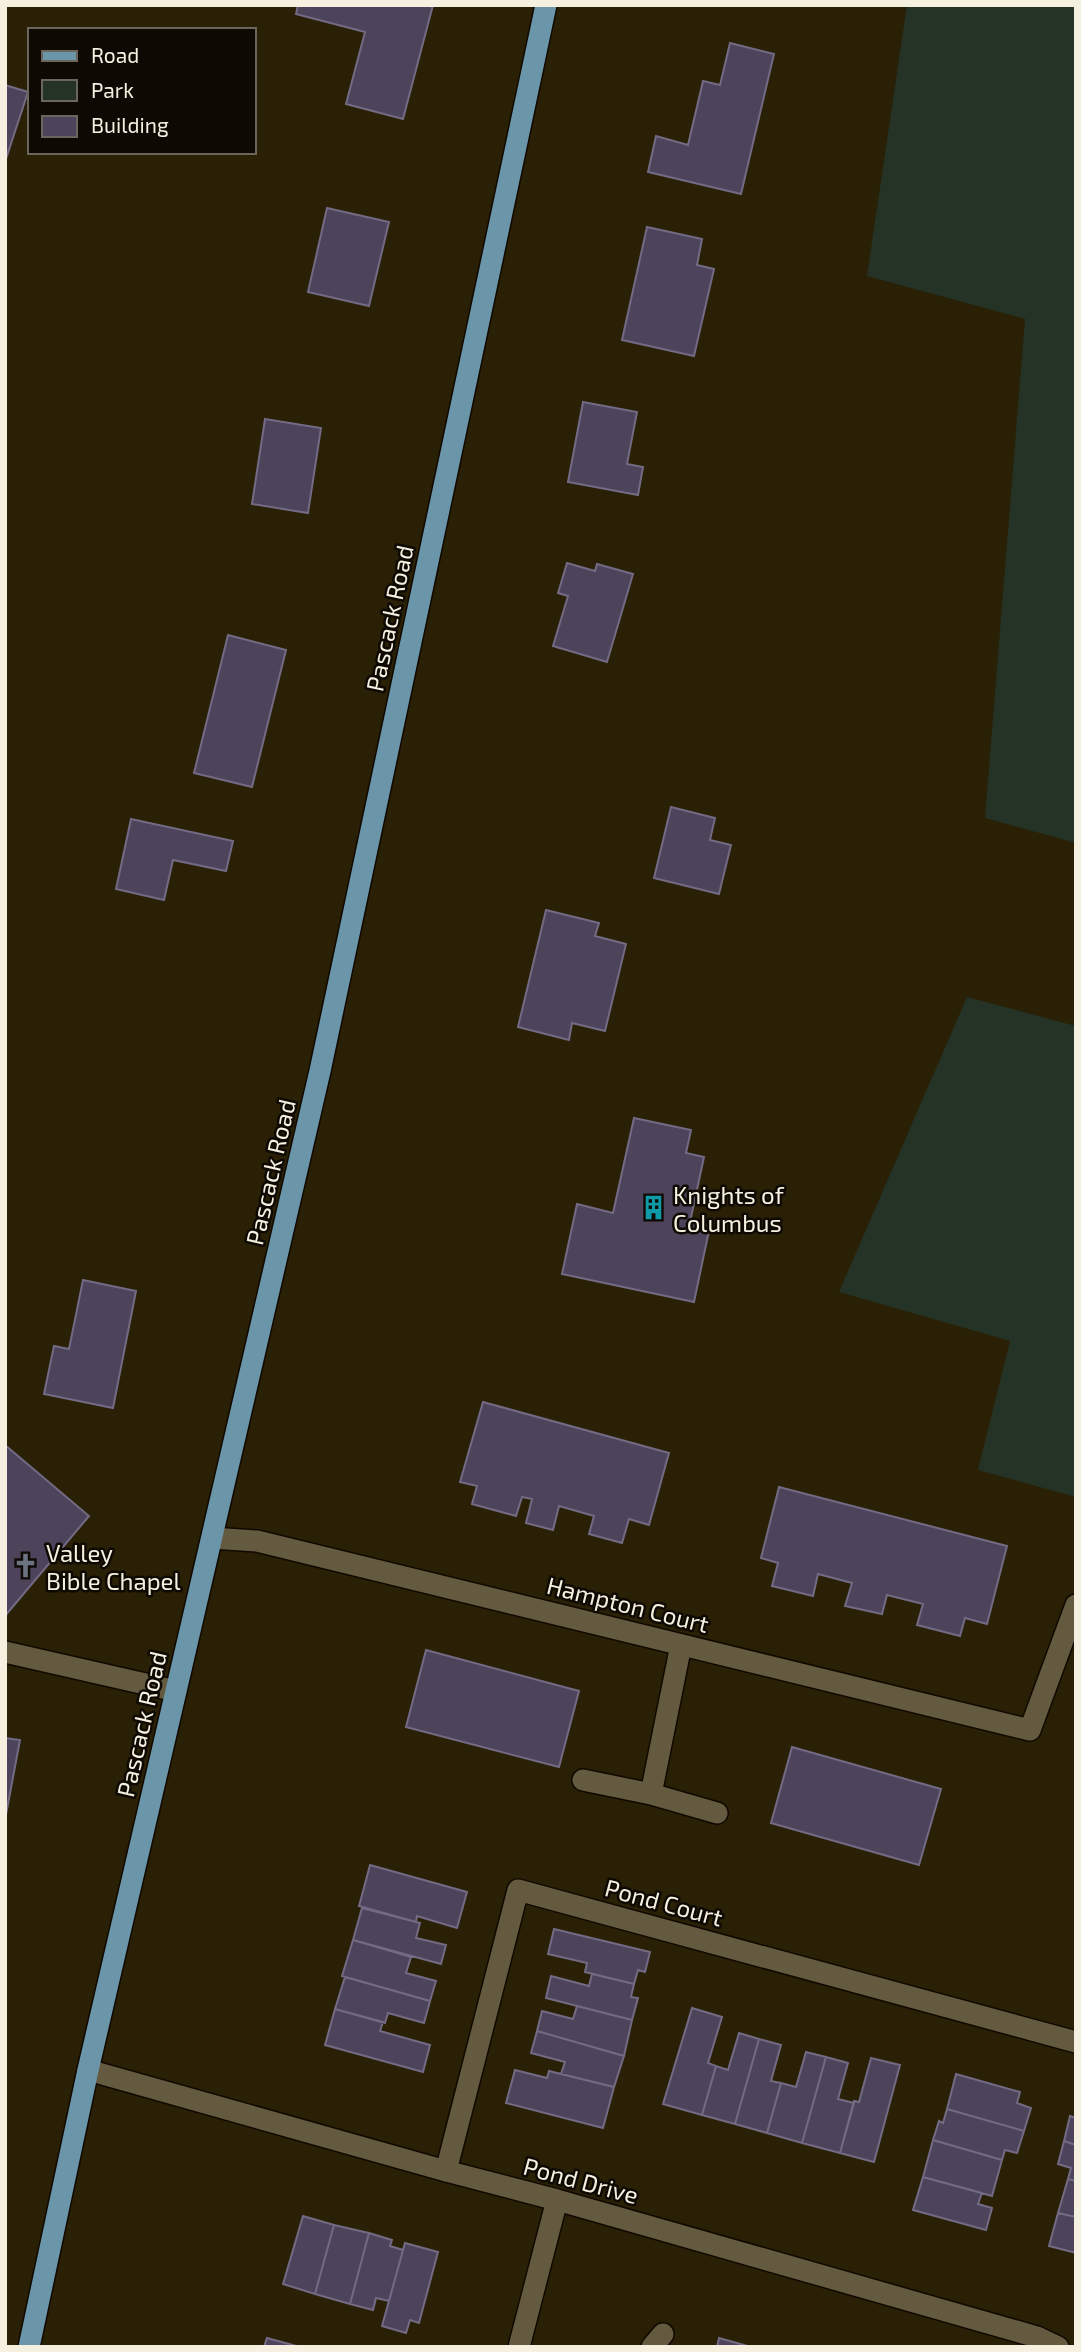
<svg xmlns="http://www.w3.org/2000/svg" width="1081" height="2352" viewBox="0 0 1081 2352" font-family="'Exo 2',sans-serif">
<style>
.green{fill:#243325}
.building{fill:#4d445c;stroke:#736a84;stroke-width:2}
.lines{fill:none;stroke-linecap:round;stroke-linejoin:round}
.minor-casing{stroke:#110900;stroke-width:24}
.major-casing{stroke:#110900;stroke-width:24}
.minor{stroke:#645a3f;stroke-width:21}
.major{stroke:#6b96a9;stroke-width:21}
.labels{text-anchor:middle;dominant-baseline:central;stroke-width:5;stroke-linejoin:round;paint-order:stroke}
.street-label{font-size:24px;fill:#f6f0e1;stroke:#0e0a03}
.poi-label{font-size:24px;fill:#f6f0e1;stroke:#0e0a03;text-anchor:start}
</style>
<rect width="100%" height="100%" fill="#292006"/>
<path class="green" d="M907,5h169v838l-91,-25 40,-499 -158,-43z
M967,997l109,29v471l-98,-27 32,-129 -171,-49z"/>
<path class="building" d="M298,5h135l-30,114 -57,-15 19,-72 -69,-18z
M730,43l44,11 -33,140 -93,-22 8,-36 32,9 15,-64 17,4z
M5,85l23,7 -23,70z
M327,208l62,14 -20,84 -61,-14z
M647,227l55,12 -5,26 17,4 -20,87 -72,-16z
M583,402l54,10 -10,52 16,3 -5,28 -70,-13z
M265,419l56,9 -13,85 -56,-9z
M567,563l28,8 2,-7 36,10 -26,88 -54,-16 15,-50 -10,-3z
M228,635l58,15 -34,137 -58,-14z
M671,807l44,11 -5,22 21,5 -12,49 -65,-16z
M131,819l102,22 -7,30 -53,-11 -9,40 -48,-11z
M546,910l53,13 -4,13 31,8 -21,87 -33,-8 -3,17 -51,-13z
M634,1118l57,12 -5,23 18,4 -14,65 20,4 -16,76 -132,-28 15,-70 36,9z
M83,1280l53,11 -23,117 -69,-14 10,-48 15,3z
M483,1402l186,51 -20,72 -20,-6 -7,24 -33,-9 5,-18 -35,-10 -6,24 -27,-7 6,-24 -10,-2 -6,19 -44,-12 5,-18 -17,-4z
M5,1445l84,71 -84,100z
M779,1487l228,59 -20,78 -22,-6 -5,18 -43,-11 6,-21 -36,-9 -5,19 -37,-8 7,-23 -34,-9 -5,22 -41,-10 6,-23 -17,-5z
M426,1650l153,41 -20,76 -153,-40z
M5,1738l15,2 -15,80z
M792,1747l149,42 -22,76 -148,-42z
M370,1865l97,27 -10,36 -40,-12 -1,6 -57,-16z
M362,1908l58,15 -4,15 30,7 -5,19 -88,-24z
M554,1929l96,23 -5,20 -7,-2 -4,14 -49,-12 2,-9 -39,-9z
M353,1940l58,17 -5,16 30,8 -6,20 -88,-25z
M592,1974l42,10 -3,13 7,1 -6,22 -86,-22 5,-22 38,10z
M345,1977l85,24 -6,22 -36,-10 -3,10 -50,-14z
M577,2006l55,14 -8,36 -87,-25 5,-20 31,8z
M692,2008l30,9 -14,46 8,3 -14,49 -39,-11z
M335,2009l48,13 -3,9 50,14 -7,27 -98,-27z
M537,2031l87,25 -10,31 -53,-13 4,-12 -34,-9z
M739,2033l20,6 -24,85 -33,-9 14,-49 12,4z
M759,2039l22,6 -10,36 10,2 -14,50 -32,-9z
M806,2052l20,5 -24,86 -35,-10 14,-50 15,4z
M826,2057l22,6 -10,36 16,4 -14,50 -38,-10z
M871,2058l29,7 -26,97 -34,-9 14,-52 5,1z
M515,2070l32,8 2,-7 65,16 -11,41 -97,-25z
M956,2074l64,18 -3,11 14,5 -7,23 -77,-22z
M947,2109l77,22 -7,22 -12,-3 -3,10 -69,-20 6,-19 4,2z
M1070,2116l6,2v27l-12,-4z
M933,2140l69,20 -10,36 -69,-19z
M1064,2141l12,4v36l-8,-2 3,-11 -13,-4z
M923,2177l59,16 -4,11 14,4 -6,22 -73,-20z
M1068,2179l8,2v36l-18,-4z
M1058,2213l18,4v36l-27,-7z
M303,2216l31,9 -19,69 -32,-10z
M334,2225l35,8 -19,71 -35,-10z
M369,2233l23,7 -2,6 13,4 -14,51 -13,-3 -3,12 -23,-6z
M405,2243l33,9 -19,71 -9,-3 -4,13 -24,-7z
M267,2338l33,9h-36z
M719,2338l32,9h-34z"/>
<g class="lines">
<defs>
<path id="minor" d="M212,1538l45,3 773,189 46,-125
M5,1652l171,39
M583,1780l68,14 30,-149
M651,1794l66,19
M88,2070l358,101 111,29 480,137 21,10
M446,2171l72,-281 558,152
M519,2347l38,-147
M652,2347l11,-13"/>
<path id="major" d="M29,2347l59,-277 232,-999 226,-1066"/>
</defs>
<use href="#minor" class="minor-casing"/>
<use href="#major" class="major-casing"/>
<use href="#minor" class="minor"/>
<use href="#major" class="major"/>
</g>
<defs>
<symbol id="building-bare" viewBox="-9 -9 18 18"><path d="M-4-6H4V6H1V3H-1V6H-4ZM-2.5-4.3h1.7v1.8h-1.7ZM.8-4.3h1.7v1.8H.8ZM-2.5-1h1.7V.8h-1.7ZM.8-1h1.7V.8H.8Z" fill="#0f9aa8" stroke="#0e0a03" stroke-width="2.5" paint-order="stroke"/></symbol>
<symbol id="church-bare" viewBox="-9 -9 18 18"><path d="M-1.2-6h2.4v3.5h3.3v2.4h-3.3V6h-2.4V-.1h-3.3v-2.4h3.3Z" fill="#6b7280" stroke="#0e0a03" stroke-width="2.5" paint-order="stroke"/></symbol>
</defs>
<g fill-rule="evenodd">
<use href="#building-bare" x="636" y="1190" width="35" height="35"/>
<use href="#church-bare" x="8" y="1548" width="35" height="35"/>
</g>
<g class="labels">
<g class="street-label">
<text transform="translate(389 618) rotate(-78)">Pascack Road</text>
<text transform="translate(270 1172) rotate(-77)">Pascack Road</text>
<text transform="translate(628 1604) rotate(14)">Hampton Court</text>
<text transform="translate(141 1724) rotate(-77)">Pascack Road</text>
<text transform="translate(664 1902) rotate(15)">Pond Court</text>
<text transform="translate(581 2180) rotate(15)">Pond Drive</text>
</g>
<g class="poi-label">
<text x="673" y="1194">Knights of<tspan x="673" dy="28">Columbus</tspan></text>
<text x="46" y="1552">Valley<tspan x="46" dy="28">Bible Chapel</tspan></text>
</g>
</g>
<rect width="1081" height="2352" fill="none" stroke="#f6f0e1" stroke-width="14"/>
<rect x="28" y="28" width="228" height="126" fill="#0e0a03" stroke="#6b665c" stroke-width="2"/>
<rect x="42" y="51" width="35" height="10" fill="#6b96a9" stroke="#6b665c" stroke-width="2"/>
<text x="91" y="63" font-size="21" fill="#f6f0e1">Road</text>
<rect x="42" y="80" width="35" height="21" fill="#243325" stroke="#6b665c" stroke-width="2"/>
<text x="91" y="98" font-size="21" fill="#f6f0e1">Park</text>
<rect x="42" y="116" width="35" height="21" fill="#4d445c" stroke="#6b665c" stroke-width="2"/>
<text x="91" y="133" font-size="21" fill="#f6f0e1">Building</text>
</svg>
